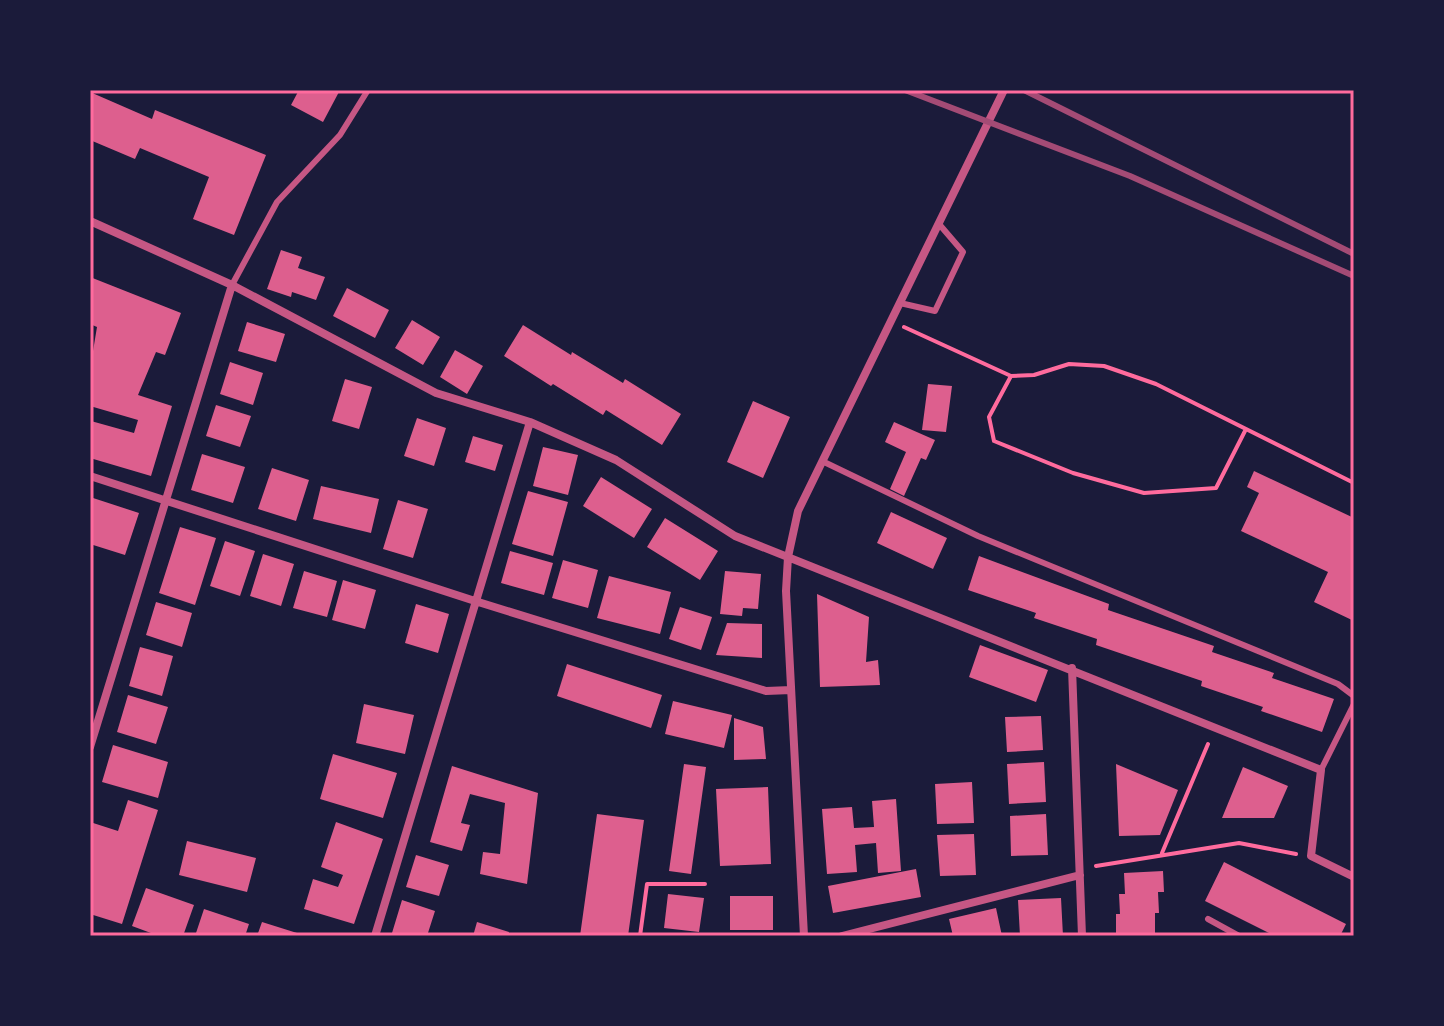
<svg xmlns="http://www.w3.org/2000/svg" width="1444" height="1026" viewBox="0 0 1444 1026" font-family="'Fira Sans',sans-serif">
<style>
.building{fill:#dd5f8e}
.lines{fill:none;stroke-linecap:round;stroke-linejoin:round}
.path{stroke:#ff6b9d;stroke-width:4}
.service{stroke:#c65784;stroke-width:6}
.minor{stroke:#c65784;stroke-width:8}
.rail{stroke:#a44b75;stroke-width:6}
.neatline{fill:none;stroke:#ff6b9d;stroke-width:3}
</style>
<rect width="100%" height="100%" fill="#1b1b3a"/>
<path class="building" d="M299,90h41l-17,32 -32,-17z
M90,92l62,27 3,-9 111,45 -32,80 -41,-16 16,-42 -69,-29 -5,11 -45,-19z
M281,250l21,7 -4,11 27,9 -9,23 -24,-8 -1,5 -24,-8z
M90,277l91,36 -16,42 -9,-3 -18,43 34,11 -21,70 -61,-18 1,-37 43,12 4,-13 -48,-14 3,-24 -3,-1v-12l7,-42 -7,-3z
M347,288l42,22 -14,28 -42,-22z
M412,320l28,17 -17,28 -28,-17z
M247,322l38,12 -9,28 -38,-11z
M523,325l48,30 1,-3 51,31 2,-4 56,35 -19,31 -56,-35 -3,5 -50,-31 -2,2 -47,-30z
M455,350l28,16 -16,28 -27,-17z
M230,362l33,11 -10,32 -33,-11z
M345,379l27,8 -13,42 -27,-8z
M928,384l24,2 -6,46 -24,-2z
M753,401l37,16 -27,61 -36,-16z
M216,405l35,11 -11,31 -34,-11z
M417,418l29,10 -12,38 -30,-10z
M894,422l41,18 -9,20 -5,-2 -17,38 -14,-7 16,-37 -21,-10z
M473,436l30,9 -8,26 -30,-9z
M543,447l35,8 -10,40 -35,-9z
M202,454l43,13 -12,36 -42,-13z
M272,468l37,12 -13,41 -38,-12z
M1254,471l100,47v103l-40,-19 14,-30 -87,-41 18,-38 -12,-6z
M601,477l51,32 -18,29 -51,-32z
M321,486l58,13 -8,34 -58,-14z
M528,491l40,11 -15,54 -41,-12z
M90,497l49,16 -14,42 -35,-11z
M398,500l30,9 -15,49 -30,-9z
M891,512l56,26 -14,31 -56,-26z
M665,518l53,33 -18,29 -53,-33z
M180,527l36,11 -21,67 -36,-12z
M225,541l30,10 -15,45 -30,-10z
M510,551l43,12 -9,32 -43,-12z
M263,554l31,10 -13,42 -31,-10z
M979,556l130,48 -1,6 106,36 -2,6 62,21 -2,5 62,21 -12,33 -61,-21 2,-4 -62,-21 1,-5 -106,-36 1,-6 -63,-21 2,-5 -68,-23z
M563,560l35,10 -10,38 -36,-10z
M304,571l33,10 -10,36 -34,-9z
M725,571l36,3 -3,35 -15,-1 -1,8 -22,-2z
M609,576l62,16 -11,42 -63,-16z
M343,580l33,10 -11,39 -33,-9z
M817,594l52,23 -3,45 12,-2 2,25 -60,2z
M156,602l36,11 -10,34 -36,-12z
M416,604l33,10 -11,39 -33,-10z
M680,607l32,10 -11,33 -32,-11z
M727,623l35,1v34l-46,-3z
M980,645l68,25 -12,32 -67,-25z
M140,647l33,9 -11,40 -33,-10z
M567,664l95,31 -11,33 -94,-32z
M128,695l40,12 -12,37 -39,-12z
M673,701l59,14 -8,33 -59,-14z
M364,704l50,11 -9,39 -49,-11z
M1041,716l2,34 -36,2 -2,-35z
M734,718l29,9 3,32 -32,1z
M113,745l55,17 -10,36 -56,-16z
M333,754l64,19 -14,45 -63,-19z
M1044,762l2,40 -37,2 -2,-40z
M684,764l22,3 -15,107 -22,-3z
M1116,764l62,26 -18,45 -41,1z
M452,766l86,27 -11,91 -47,-10 3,-22 17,2 5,-51 -35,-9 -9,29 9,2 -8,26 -32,-9z
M1243,767l45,19 -14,32h-52z
M972,782l2,41 -37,1 -2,-40z
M768,787l3,77 -51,2 -4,-77z
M896,799l5,72 -23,2 -2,-30 -21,2 2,27 -30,2 -5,-65 30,-2 2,21 20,-1 -2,-26z
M128,800l30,10 -36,114 -32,-10v-92l28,9z
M597,814l47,6 -16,116h-48z
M1046,814l2,41 -37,1 -1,-40z
M336,822l47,17 -29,85 -50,-15 9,-30 25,8 5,-12 -22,-8z
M974,834l2,41 -36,1 -3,-41z
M187,841l69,17 -9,34 -68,-17z
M416,855l33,10 -10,31 -33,-9z
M1224,862l122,62 -6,12h-65l-70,-35z
M916,869l5,28 -88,16 -5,-27z
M1163,871l1,21h-6l1,21h-4v20l-39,2v-21h4l-1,-20h6l-1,-21z
M146,888l48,17 -11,31h-24l-27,-10z
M668,894l36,4 -5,34 -35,-4z
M730,896h43v34h-43z
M1061,898l2,38h-43l-2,-36z
M402,900l33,11 -8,25h-26l-9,-3z
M996,908l6,28h-49l-4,-17z
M204,909l45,15 -4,12h-50z
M262,922l35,11 -1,3h-39z
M477,922l32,10 -1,4h-35z"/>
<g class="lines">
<path class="path" d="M904,327l107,49 23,-1 35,-11 35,2 52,18 198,99
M1011,376l-22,41 5,24 79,32 71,20 72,-5 30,-59
M1162,853l46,-109
M1096,866l143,-23 57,11
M640,936l7,-52h58"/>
<path class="service" d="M232,285l45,-83 63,-67 28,-45
M900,303l35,8 28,-59 -24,-28
M822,461l156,75 360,148 16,12
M1321,770l33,-66
M1208,919l31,17"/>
<path class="minor" d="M90,221l142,64 204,108 94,29 86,38 119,76 586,234 -10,86 43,21
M90,476l385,125 291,90 25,-1
M1072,668l10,268
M90,747l142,-462
M375,936l155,-514
M804,936l-18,-345 2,-34 10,-46 206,-421
M842,936l238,-61"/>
<path class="rail" d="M905,90l225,86 224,100
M1024,90l330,164"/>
</g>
<rect width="1444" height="1026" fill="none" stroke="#1b1b3a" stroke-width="184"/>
<rect x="92" y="92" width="1260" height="842" class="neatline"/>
</svg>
